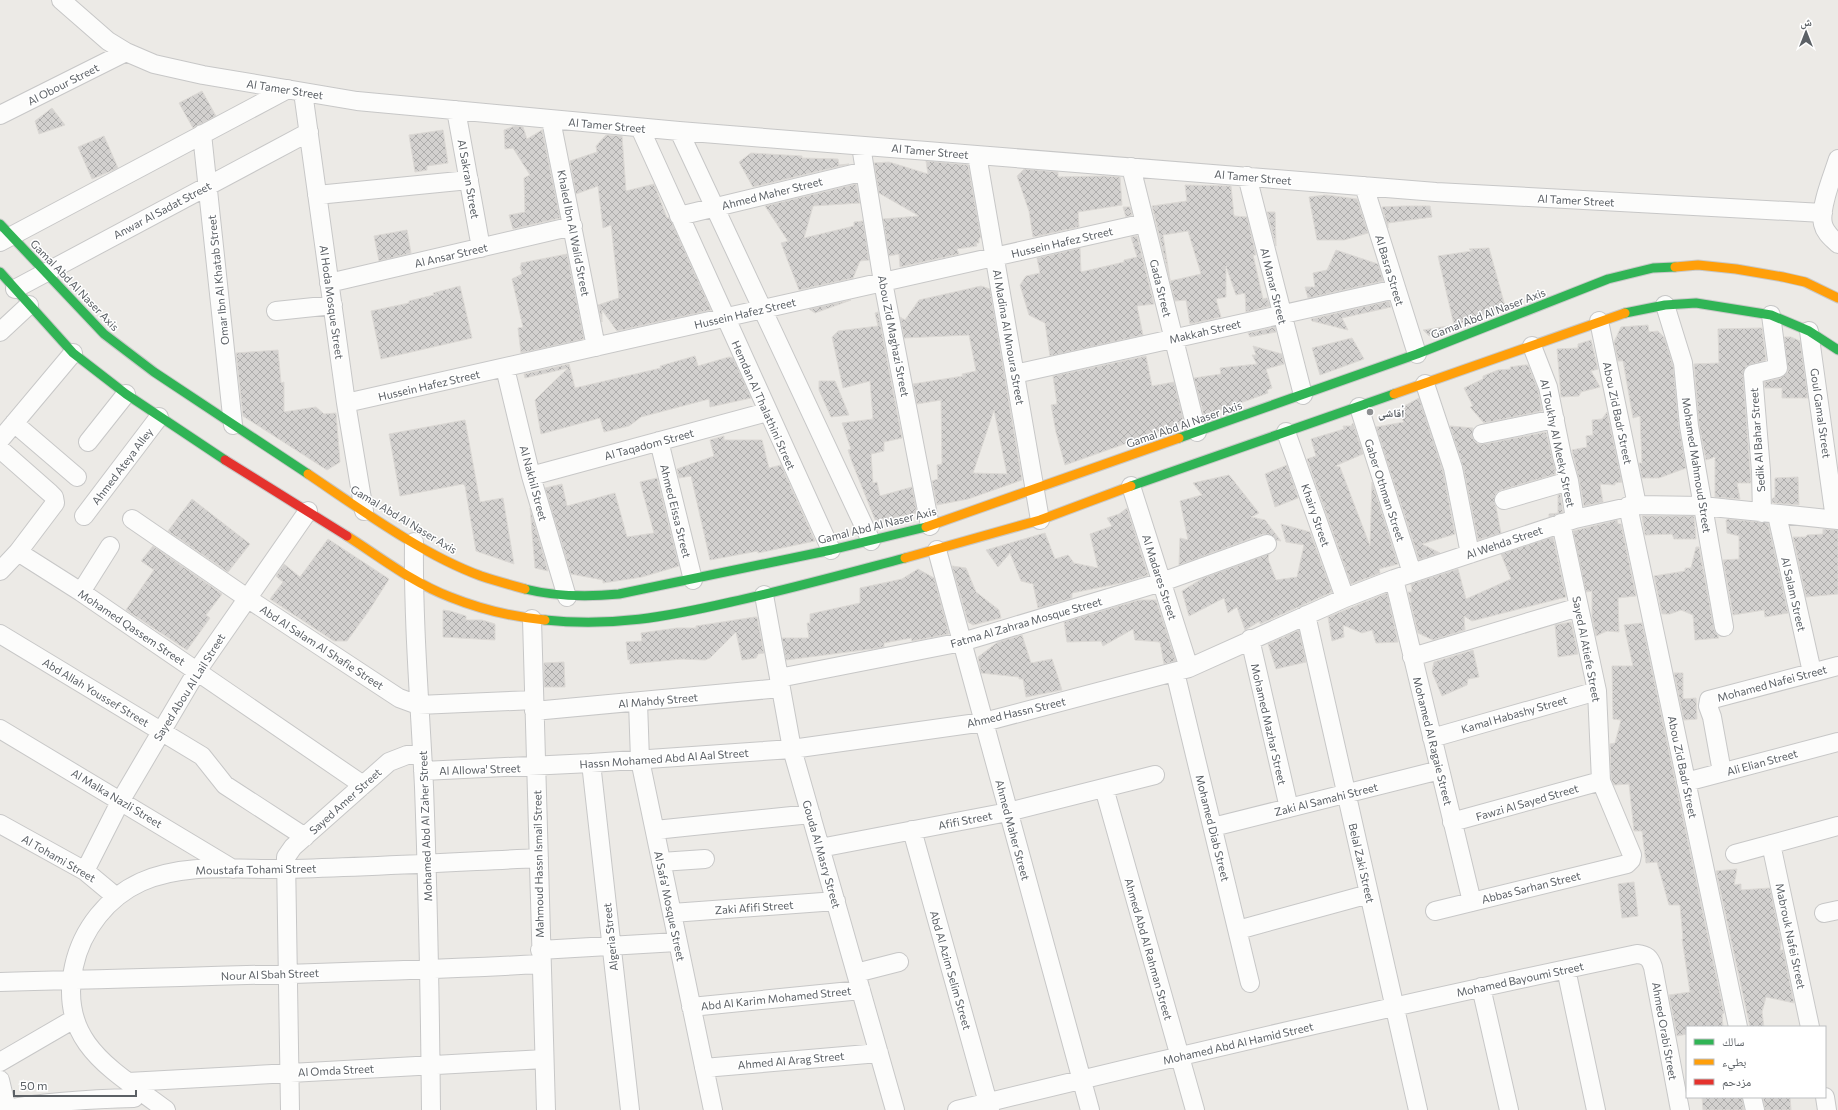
<svg xmlns="http://www.w3.org/2000/svg" width="1838" height="1110" viewBox="0 0 1838 1110" font-family="Commissioner,'Noto Naskh Arabic',sans-serif">
<style>
.building{fill:url(#building-cross-hatch);stroke:#dcd9d5;fill-rule:evenodd}
.lines{fill:none;stroke-linecap:round;stroke-linejoin:round}
.street-casing{stroke:#c7c7c7;stroke-width:20}
.fast-casing{stroke:#c8c8c8;stroke-width:11}
.slow-casing{stroke:#c8c8c8;stroke-width:11}
.jam-casing{stroke:#c8c8c8;stroke-width:11}
.street{stroke:#fcfcfb;stroke-width:18}
.fast{stroke:#30b455;stroke-width:9}
.slow{stroke:#ff9f0a;stroke-width:9}
.jam{stroke:#e5322d;stroke-width:9}
.poi-dot{fill:#8e9092;stroke:#fff;stroke-width:1.5}
.labels{text-anchor:middle;dominant-baseline:central;stroke-width:3;stroke-linejoin:round;paint-order:stroke}
.street-label{font-size:11px;fill:#5b6065;stroke:#fff}
.poi-label{font-size:11px;font-weight:bold;fill:#5b6065;stroke:#fff;text-anchor:start}
</style>
<defs>
<pattern id="building-cross-hatch" width="8" height="8" patternUnits="userSpaceOnUse"><rect width="8" height="8" fill="#d3d1cf"/><path d="M0 0l8 8M0 8l8-8" fill="none" stroke="#aeadac"/></pattern>
</defs>
<rect width="100%" height="100%" fill="#eceae6"/>
<path class="building" d="M202,91l14,25 -23,12 -14,-25z
M52,108l13,17 -26,9 -4,-13z
M515,126l8,1 4,12 15,-9 18,88 -47,11 -4,-14 16,-3 -1,-34 6,-3 -17,-27 -8,1 -1,-19z
M443,130l5,33 -21,3v4l-12,2 -6,-37z
M606,135l16,1 4,55 28,-7 13,34 2,-1 3,6 39,87 -94,21 -15,-21v12l-4,-17 21,-7 -8,-73 -8,3 -5,-42 -22,8 -6,-33 27,-9 -1,-6z
M104,136l14,32 -26,11 -14,-32z
M751,153l51,3v2l36,1 1,6 10,-1 -96,23 -14,-25z
M926,161l42,4 13,73h-2v5h-3l1,3 -20,3 2,5 -59,13 -1,-13 -10,2 -6,-37 36,-3 -40,-23 -5,-30 15,-1 39,12z
M1024,169l34,3v5l45,-1 17,1 2,28 -44,7 1,15 -46,10 -4,-26 -12,-35z
M856,184l4,19 -47,3 -9,32 50,-12v-4l9,-1 6,39 -9,1 -7,17 -54,12 -18,-47 7,-2 -23,-35z
M1185,185l46,1 3,30 13,1 9,38h-3l10,44 4,-1 3,8 -24,6 -1,-19 -9,2 -10,-29v31l-10,2 5,18 -31,7 -4,-24 -11,1 -5,-20 31,-7 -13,-43 -25,4 7,45 -18,-74 35,-5z
M1326,195l31,4 11,34 -24,7h-27l-8,-43z
M1404,206h26l2,11 -44,6v5l-6,-21z
M1123,207h7l2,8 -6,2z
M1267,212h8l1,34z
M407,230l4,23 -32,8 -5,-25z
M1137,236l17,68 -17,2 6,29 -93,21 -5,-33 -16,-8 -9,-30 6,-9 14,-3 -3,-15 43,-10 1,24 43,-10v-2l13,-3 -6,-20z
M1489,248l16,58 -76,30 -6,-6 31,-5 -16,-69 34,-5 -3,-2z
M1336,250l42,14 5,17 -75,17 -3,-11h10l-2,-14 14,-3z
M567,254l17,85 -63,14 -3,-25 5,-1 -11,-48 10,-5 -2,-7 1,-1v-3z
M460,286l12,52 -91,21 -10,-48 38,-8v-2l25,-6 -1,-2z
M981,286l9,3 32,191 -54,19 -31,6 -5,-24 6,-2 -1,-14 5,-1 -1,-64 -24,4 -4,-20 50,-8 -1,-2 14,-3 -7,-36 -65,3 -4,-21 5,3 14,-20zM994,410l13,64 -34,-1z
M851,300l-36,13 -6,-4z
M1389,301l2,6 -49,11 6,12 -36,-9 -1,-2z
M878,312l24,126 -18,4v9l-13,3 2,29 4,-1 3,14 32,-9 5,26 -41,9 -24,-60 -4,-12 3,-1 -9,-26 31,-4 -3,-38 -27,7 -11,-51 6,-6 40,-5 -3,-13z
M1648,325l1,7 9,-1 6,6 9,28 6,62 7,41 -27,10h-17l-3,-15h3l-2,-47 -7,2 -10,-57h-5l-4,-19 7,-15z
M1275,327l1,5 -26,5 -2,-4z
M1762,328l4,32 -20,6 -3,9 8,108h-14l3,16 -25,-2v-40l-9,3 -7,-35 -5,-61 25,-1 -1,-34z
M1784,337h7l9,4 8,57h-26v-10h-17l-1,-6 17,-4 7,-6z
M1352,338l12,21 -44,16 -8,-27z
M1591,340l7,29 -7,2 9,16 -19,5 -2,4 -18,1 -4,-48 21,-1v-4z
M1253,346l29,8 2,10 -18,5 6,19 -5,2 1,3 -64,23 -10,-38 27,-4 -1,-6 37,-4 -5,-9h4z
M278,350l3,33 3,-1v30l32,-5 8,7 12,-1 4,49 -13,8 -84,-54 -7,-63z
M695,356l3,10 31,-9 4,1 18,40 -41,9 -1,-8 -68,18 -12,9 -25,6 -4,-14 -59,16 -6,-34 33,-32 -43,10 -1,-4 45,-10 6,24 86,-20 -1,-2z
M1146,356l6,30 22,-4 10,41 -119,42 -9,-33 -5,-27 6,-1 -4,-28z
M1524,365h4l10,25 4,21 -58,12 -14,-16 3,-1 -9,-18 19,-9v-3l15,-6 13,-1 -1,-2z
M819,381h16l14,34 -18,2 -12,-27z
M1419,398l24,73 12,63 -33,10 18,9 -21,7 -43,-133 28,-5 -7,-12z
M1607,412l15,70 -7,1v2l-15,-1 3,18 -19,4 -5,-27 -7,-29 15,-3 -1,-11 7,-1 -1,-15 10,-1z
M465,420l15,82 23,-4 11,66 -38,-13 -11,-65 -2,-2 -63,12 -11,-62z
M1353,423l10,31 -28,12 5,1 30,79 2,-64 26,82 -19,5 1,4 -29,11 -44,-125 9,-3 -5,-17 33,-10 -1,-3h8z
M1450,426l23,2 -1,8 2,5 4,3h6l62,-12 10,42 -55,16 -5,3 -2,10 2,4 5,26 -23,7 -15,-74z
M724,436v4h38l7,28 12,-3 34,76 -57,12v-2l-48,9 -19,-84 -12,2 -2,-9 37,-13 -4,-16z
M1287,465l11,33 -23,9 -10,-33z
M1229,475l30,38 -8,4 14,3 16,21 -5,-1 -7,-6h-6l-84,31 1,-27 8,2 -8,-39 22,-6 -9,-12z
M1798,477l1,28 -27,-2v-4l3,-2v-19z
M657,478l22,88 -37,11 -39,6v-3l-32,-6 -26,-86 17,-4 5,22 48,-13 12,44 27,-4 -14,-51z
M1560,494l3,18 -14,5v-3l9,-1v-18z
M192,499l58,45 -22,28 -60,-41z
M530,508l18,63 -13,-3z
M1127,508l21,67 -22,7 -54,11v5l-34,10 -5,-24 -12,-3 -11,-28 -12,14 -12,-17 59,-17 10,26 13,-4 6,8 24,5 -8,-34 22,-8 -5,-8 12,-4z
M1642,516h52l2,23h-22l-2,-5 -27,1z
M1728,519l40,4 20,90 -23,4 -1,-7 -31,5 -10,-55 16,-1v-23l-12,-3 -1,-13z
M1617,520l1,4h3l15,72 -18,2 1,34 -12,-1 -11,5 -4,-19v-26l-6,1 -13,-61z
M1281,524l29,8 22,60 -72,32v-3l-15,9 -8,-23 -9,6 -4,-15 -35,18 -7,-25 21,-13 66,-24 -1,5 8,21 21,-3 7,-32 -18,-3z
M1823,529l15,1v64l-32,3 -13,-60h13l1,-2 16,-1z
M1553,537l13,60 -94,24 -8,-5 1,14 -32,10 -15,-7 -10,-41h4l-1,-8 47,-15 8,30 45,-20 -10,-25z
M328,539l61,40 -21,33 -21,29h-13l-64,-42 13,-17 -7,-6 8,-12 16,13z
M153,546l69,48 -16,21 4,3 -23,32 -61,-40 28,-40 -13,-9z
M1696,547h3l15,82 5,9 -24,2 -2,-25 -12,-5 -11,4h-8l-8,-38 31,-5v-3h6z
M952,566l14,2 10,24 23,18 2,8 -28,7 -5,-3z
M918,569l16,9 15,56 -37,7 -1,-3 -27,5v4l-5,1 -93,12 -4,-22h27l-2,-15h3v-9l50,-11v-15l42,-9z
M1387,593l11,49 -22,1 -4,-13 -10,3 -19,-8 1,12 -12,4 -4,-24z
M1139,600h17l20,61 -12,3 -4,-22 -25,-2 -2,-11 -30,17 -2,-5 -34,1 -3,-20z
M443,610l7,1 16,5v4h16l13,4v16l-52,-3z
M755,617h2l7,36 -6,1 -2,4 -14,2 -6,-28 -26,26 -5,2 -23,-1 -52,5v-5l-2,1 -2,-18 16,-1 -1,-8 36,-5h19v-2z
M1571,622l7,32 -20,3 -3,-32z
M1642,623l82,390 -2,1 1,13h-36v7l-10,2 -8,-41 21,-3 -8,-53h1l-3,-34h-11l-12,-43 -11,1 -4,-32h-8l-5,-47 -15,1 -3,-6 -1,-35 5,-1 6,-23 -8,-1 -1,-53h21l-9,-41z
M1299,630l7,32 -30,7 -8,-25z
M1022,635l9,28 21,-4 10,31 -36,7 -3,-18h-4v-2l-38,-4 -3,-16 20,-15z
M1473,650l6,27 -11,2 -1,6 -25,11 -10,-24 2,-10z
M564,662l1,25h-21v-24z
M1674,673h9v26l13,-1 1,21 -13,1z
M1737,869l-3,16 7,-1v6l29,-2 11,54 -1,8h3l11,53 -28,-6 -4,15 2,15h-14l-34,-156z
M1634,882l4,34 -16,2 -4,-34z
M1702,1097h40l2,13h-41z
M1763,1097h27l1,13h-26z"/>
<g class="lines">
<defs>
<path id="street" d="M61,0l47,41 18,11 28,12 49,11 154,26 322,30 757,61 387,21
M303,92l43,311 18,108
M456,110l25,138
M0,115l126,-63
M551,120l45,227
M640,128l191,422
M679,131l192,410
M202,134l31,291
M861,146l22,136 47,244
M977,155l63,365
M1838,159c-5,16 -19,49 -15,65 2,9 9,14 15,20
M1131,167l66,265
M1247,176l56,219
M1364,186l53,168
M317,195l152,-15
M679,216l186,-45
M0,242l288,-153
M329,283l244,-57
M15,289l294,-157
M1665,305l18,58 6,63 35,201
M276,311l57,-6
M1599,321l38,184
M1809,331l26,188
M0,332l29,-27
M1532,346l16,41 14,69 7,25 6,38
M505,368l26,108 36,121
M1015,374l381,-85
M1425,384l28,84 17,86
M346,403l799,-180
M1359,407l53,166
M14,423l63,54
M1286,432l59,166
M1482,434l73,-15
M0,440l73,-87
M659,441l34,139
M88,442l38,-48
M0,449l50,44 4,4 1,6 -37,49 -18,19
M531,476l236,-64
M1131,486l58,182
M1504,500l65,-19
M1628,506l110,521
M1762,513l-1,-42 -8,-97 25,-6 -7,-53
M1777,515l35,157
M84,516l75,-99
M132,519l115,79 152,100 19,7 116,-5
M414,542c-1,82 6,163 10,245 4,108 6,215 7,323
M937,550l153,560
M18,552l63,40 282,193
M1394,579l78,323
M81,592l29,-46
M764,595l28,154 103,361
M1306,615l112,495
M532,619l14,491
M0,634l202,122 23,29 80,52
M1250,639l39,169
M1412,657l167,-50
M1175,672l75,311
M779,678l183,-36 200,-60 105,-38
M638,702l2,58 73,350
M534,711l247,-23
M0,729l233,140
M1432,738l165,-47
M591,763l39,347
M423,771l168,-8 201,-14 192,-27 205,-54 156,-70 49,-19 181,-60 62,-14 65,1 136,14
M1722,772l-10,-55 -4,-11 1,-6 129,-34
M1686,782l152,-40
M1104,788l91,322
M1452,822l149,-41
M0,824l85,47 30,25
M1213,827l227,-57
M655,830l156,-16
M912,830l78,280
M1771,844l39,183
M820,848l188,-36 147,-37
M1735,854l103,-28
M661,862l44,-3
M85,871l36,-71 76,-129 111,-160
M1435,911l192,-47 4,-4 1,-5 -31,-74 -4,-90 -36,-168
M672,913l164,-12
M1824,913l14,-3
M1238,930l131,-36
M540,950l137,-8
M1566,969l30,141
M856,973l43,-11
M0,982c180,-6 361,-8 541,-18
M1481,987l28,123
M691,1007l170,-17
M0,1062l74,-43
M704,1068l175,-15
M0,1080l7,30
M128,1082l416,-23
M1752,1097l3,13
M1825,1097l2,13
M6,1109c44,-8 84,-10 128,-11
M166,1110c-53,-40 -109,-67 -92,-144 8,-37 34,-69 67,-84 45,-20 98,-12 146,-13 84,-2 168,-7 252,-11
M290,1110l-4,-253 7,-10 96,-85 18,-7 15,-1
M957,1110c226,-56 453,-108 680,-156 10,1 13,4 16,13l27,143"/>
<path id="fast" d="M0,224l104,110 50,38 154,102
M0,272l73,81 53,41 99,66
M1625,313l40,-8 31,-2 75,12 38,16 29,19
M1179,438l238,-84 191,-75 45,-11 22,-1
M1131,486l263,-92
M525,589c32,8 62,8 94,5l212,-44 95,-23
M545,620c67,7 121,-3 186,-18 59,-13 117,-29 174,-44"/>
<path id="slow" d="M1675,267l23,-2 38,4 47,8 22,5 33,16
M1394,394l231,-81
M308,474c52,35 115,81 173,102 15,5 30,9 44,13
M926,527l253,-89
M347,536c33,21 66,47 103,61 30,12 63,20 95,23
M905,558l135,-38 91,-34"/>
<path id="jam" d="M225,460l122,76"/>
</defs>
<use href="#street" class="street-casing"/>
<use href="#fast" class="fast-casing"/>
<use href="#slow" class="slow-casing"/>
<use href="#jam" class="jam-casing"/>
<use href="#street" class="street"/>
<use href="#fast" class="fast"/>
<use href="#slow" class="slow"/>
<use href="#jam" class="jam"/>
</g>
<circle class="poi-dot" cx="1370" cy="412" r="4"/>
<g class="labels">
<g class="street-label">
<text transform="translate(63 84) rotate(-27)">Al Obour Street</text>
<text transform="translate(285 89) rotate(9)">Al Tamer Street</text>
<text transform="translate(607 125) rotate(5)">Al Tamer Street</text>
<text transform="translate(930 151) rotate(5)">Al Tamer Street</text>
<text transform="translate(1253 177) rotate(5)">Al Tamer Street</text>
<text transform="translate(469 179) rotate(80)">Al Sakran Street</text>
<text transform="translate(772 193) rotate(-14)">Ahmed Maher Street</text>
<text transform="translate(1576 200) rotate(3)">Al Tamer Street</text>
<text transform="translate(162 210) rotate(-28)">Anwar Al Sadat Street</text>
<text transform="translate(574 233) rotate(79)">Khaled Ibn Al Walid Street</text>
<text transform="translate(1062 242) rotate(-13)">Hussein Hafez Street</text>
<text transform="translate(451 255) rotate(-13)">Al Ansar Street</text>
<text transform="translate(1390 270) rotate(73)">Al Basra Street</text>
<text transform="translate(218 280) rotate(-96)">Omar Ibn Al Khatab Street</text>
<text transform="translate(75 285) rotate(46)">Gamal Abd Al Naser Axis</text>
<text transform="translate(1274 286) rotate(76)">Al Manar Street</text>
<text transform="translate(1161 288) rotate(76)">Gada Street</text>
<text transform="translate(332 302) rotate(82)">Al Hoda Mosque Street</text>
<text transform="translate(745 313) rotate(-13)">Hussein Hafez Street</text>
<text transform="translate(1488 313) rotate(-21)">Gamal Abd Al Naser Axis</text>
<text transform="translate(1205 331) rotate(-13)">Makkah Street</text>
<text transform="translate(894 336) rotate(79)">Abou Zid Maghazi Street</text>
<text transform="translate(1009 337) rotate(80)">Al Madina Al Mnoura Street</text>
<text transform="translate(429 385) rotate(-13)">Hussein Hafez Street</text>
<text transform="translate(764 405) rotate(66)">Hemdan Al Thalathini Street</text>
<text transform="translate(1618 413) rotate(78)">Abou Zid Badr Street</text>
<text transform="translate(1821 413) rotate(82)">Goul Gamal Street</text>
<text transform="translate(1184 424) rotate(-19)">Gamal Abd Al Naser Axis</text>
<text transform="translate(1757 440) rotate(-94)">Sedik Al Bahar Street</text>
<text transform="translate(1558 443) rotate(78)">Al Toukhy Al Meeky Street</text>
<text transform="translate(649 444) rotate(-15)">Al Taqadom Street</text>
<text transform="translate(1697 465) rotate(81)">Mohamed Mahmoud Street</text>
<text transform="translate(122 466) rotate(-53)">Ahmed Ateya Alley</text>
<text transform="translate(534 483) rotate(75)">Al Nakhil Street</text>
<text transform="translate(1385 490) rotate(72)">Gaber Othman Street</text>
<text transform="translate(676 511) rotate(76)">Ahmed Eissa Street</text>
<text transform="translate(1316 515) rotate(71)">Khairy Street</text>
<text transform="translate(404 519) rotate(31)">Gamal Abd Al Naser Axis</text>
<text transform="translate(877 525) rotate(-14)">Gamal Abd Al Naser Axis</text>
<text transform="translate(1504 542) rotate(-19)">Al Wehda Street</text>
<text transform="translate(1160 577) rotate(72)">Al Madares Street</text>
<text transform="translate(1794 594) rotate(77)">Al Salam Street</text>
<text transform="translate(1026 622) rotate(-16)">Fatma Al Zahraa Mosque Street</text>
<text transform="translate(132 627) rotate(34)">Mohamed Qassem Street</text>
<text transform="translate(322 647) rotate(33)">Abd Al Salam Al Shafie Street</text>
<text transform="translate(1587 649) rotate(79)">Sayed Al Atiefe Street</text>
<text transform="translate(1772 683) rotate(-15)">Mohamed Nafei Street</text>
<text transform="translate(189 687) rotate(-58)">Sayed Abou Al Lail Street</text>
<text transform="translate(96 692) rotate(31)">Abd Allah Youssef Street</text>
<text transform="translate(658 700) rotate(-5)">Al Mahdy Street</text>
<text transform="translate(1016 712) rotate(-13)">Ahmed Hassn Street</text>
<text transform="translate(1514 714) rotate(-16)">Kamal Habashy Street</text>
<text transform="translate(1269 724) rotate(77)">Mohamed Mazhar Street</text>
<text transform="translate(1433 741) rotate(76)">Mohamed Al Ragaie Street</text>
<text transform="translate(664 758) rotate(-4)">Hassn Mohamed Abd Al Aal Street</text>
<text transform="translate(1762 762) rotate(-15)">Ali Elian Street</text>
<text transform="translate(1683 767) rotate(78)">Abou Zid Badr Street</text>
<text transform="translate(480 769) rotate(-2)">Al Allowa' Street</text>
<text transform="translate(117 798) rotate(31)">Al Malka Nazli Street</text>
<text transform="translate(1326 799) rotate(-14)">Zaki Al Samahi Street</text>
<text transform="translate(345 801) rotate(-42)">Sayed Amer Street</text>
<text transform="translate(1527 802) rotate(-16)">Fawzi Al Sayed Street</text>
<text transform="translate(965 820) rotate(-11)">Afifi Street</text>
<text transform="translate(425 826) rotate(-92)">Mohamed Abd Al Zaher Street</text>
<text transform="translate(1213 828) rotate(76)">Mohamed Diab Street</text>
<text transform="translate(1013 830) rotate(75)">Ahmed Maher Street</text>
<text transform="translate(822 854) rotate(74)">Gouda Al Masry Street</text>
<text transform="translate(59 858) rotate(30)">Al Tohami Street</text>
<text transform="translate(1362 863) rotate(77)">Belal Zaki Street</text>
<text transform="translate(538 864) rotate(-91)">Mahmoud Hassn Ismail Street</text>
<text transform="translate(256 869) rotate(-1)">Moustafa Tohami Street</text>
<text transform="translate(1531 887) rotate(-14)">Abbas Sarhan Street</text>
<text transform="translate(670 906) rotate(78)">Al Safa' Mosque Street</text>
<text transform="translate(754 907) rotate(-4)">Zaki Afifi Street</text>
<text transform="translate(1791 936) rotate(78)">Mabrouk Nafei Street</text>
<text transform="translate(610 937) rotate(-96)">Algeria Street</text>
<text transform="translate(1149 949) rotate(74)">Ahmed Abd Al Rahman Street</text>
<text transform="translate(951 970) rotate(74)">Abd Al Azim Selim Street</text>
<text transform="translate(270 974) rotate(-2)">Nour Al Sbah Street</text>
<text transform="translate(1520 979) rotate(-12)">Mohamed Bayoumi Street</text>
<text transform="translate(776 998) rotate(-6)">Abd Al Karim Mohamed Street</text>
<text transform="translate(1665 1031) rotate(80)">Ahmed Orabi Street</text>
<text transform="translate(1238 1043) rotate(-13)">Mohamed Abd Al Hamid Street</text>
<text transform="translate(791 1060) rotate(-5)">Ahmed Al Arag Street</text>
<text transform="translate(336 1070) rotate(-3)">Al Omda Street</text>
</g>
<g class="poi-label">
<text x="1378" y="412">أقاشي</text>
</g>
</g>
<rect x="1686" y="1026" width="140" height="72" fill="#ffffff" stroke="#bdbfc1"/>
<rect x="1694" y="1039" width="20" height="6" fill="#30b455" stroke="#bdbfc1"/>
<text x="1722" y="1046" font-size="12" fill="#5b6065">سالك</text>
<rect x="1694" y="1059" width="20" height="6" fill="#ff9f0a" stroke="#bdbfc1"/>
<text x="1722" y="1066" font-size="12" fill="#5b6065">بطيء</text>
<rect x="1694" y="1079" width="20" height="6" fill="#e5322d" stroke="#bdbfc1"/>
<text x="1722" y="1086" font-size="12" fill="#5b6065">مزدحم</text>
<g transform="translate(1806 32)" stroke="#ffffff" stroke-width="3" paint-order="stroke">
<path d="M0-3L7 15L0 10L-7 15Z" fill="#5b6065"/>
<text y="-6" font-size="11" font-weight="bold" text-anchor="middle" fill="#5b6065">ش</text>
</g>
<path d="M14 1090v6h122v-6" fill="none" stroke="#5b6065" stroke-width="2"/>
<text x="20" y="1090" font-size="12" fill="#5b6065" stroke="#ffffff" stroke-width="3" paint-order="stroke">50 m</text>
</svg>
